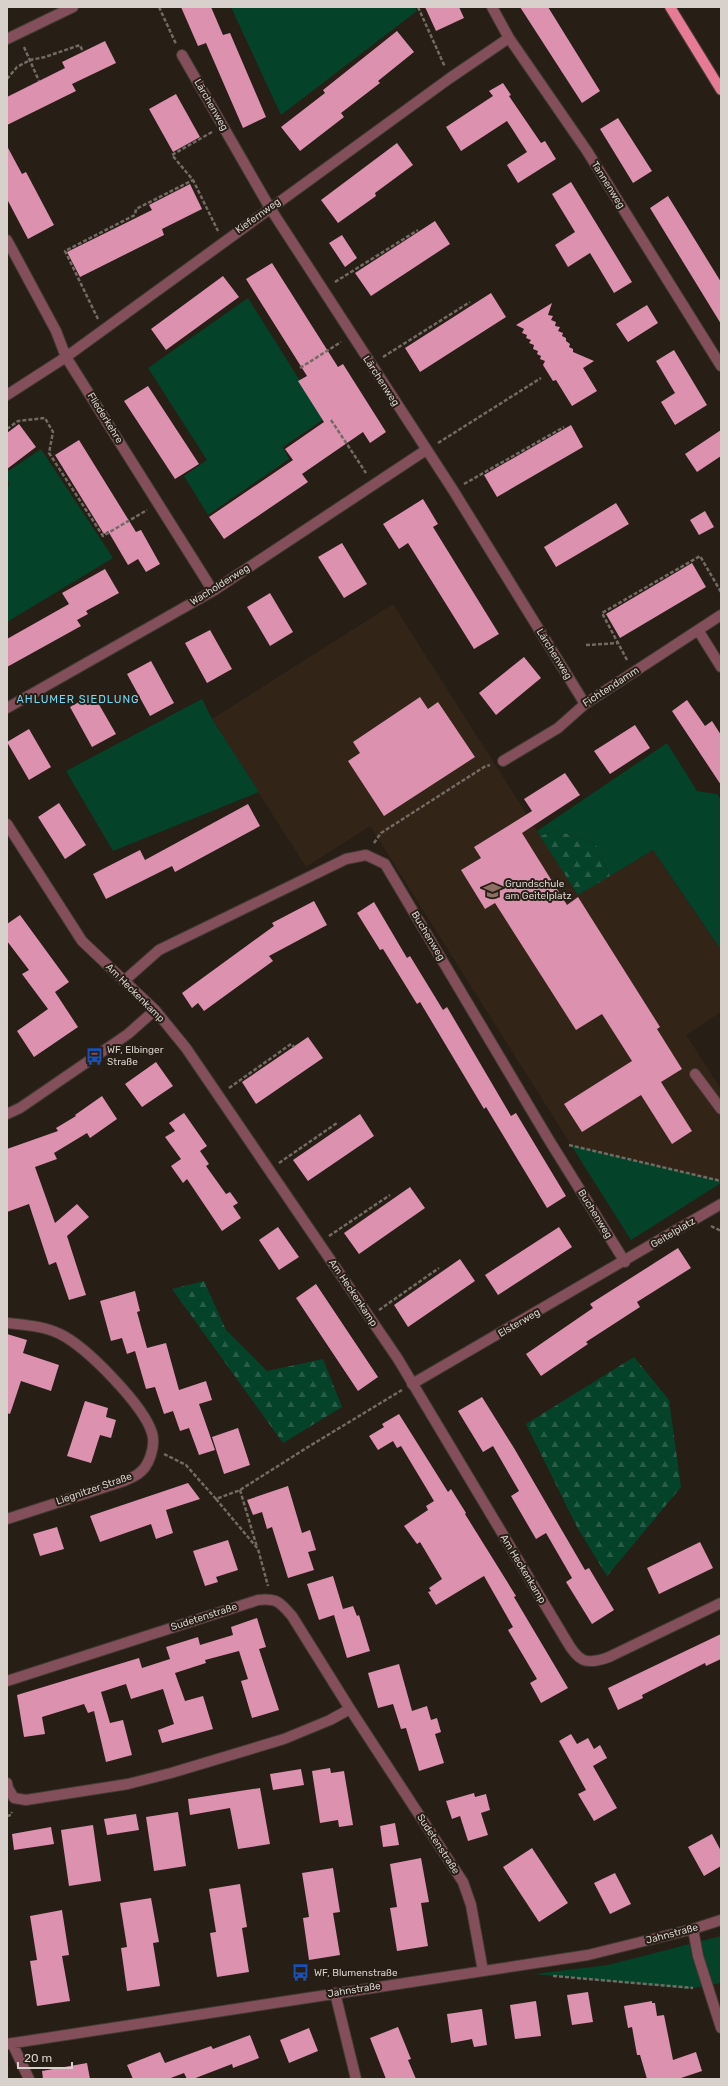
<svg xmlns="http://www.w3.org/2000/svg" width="728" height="2086" viewBox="0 0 728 2086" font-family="Rubik,sans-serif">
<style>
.built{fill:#332418}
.green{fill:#044329}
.forest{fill:url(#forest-firs)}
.building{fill:#dc91af}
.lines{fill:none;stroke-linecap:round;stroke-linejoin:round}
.minor-casing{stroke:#433a33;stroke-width:12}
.major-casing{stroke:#433a33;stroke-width:12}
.path{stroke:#726a63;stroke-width:2.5;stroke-dasharray:4 2;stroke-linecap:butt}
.minor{stroke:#834f5a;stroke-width:10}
.major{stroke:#e77b95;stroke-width:10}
.labels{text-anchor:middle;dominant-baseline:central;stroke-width:4;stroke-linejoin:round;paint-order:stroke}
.street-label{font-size:10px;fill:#d7d0cb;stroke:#271e16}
.poi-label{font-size:10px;fill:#d7d0cb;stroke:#271e16;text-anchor:start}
.neighbourhood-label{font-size:11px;letter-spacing:1px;fill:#76d7f4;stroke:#271e16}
</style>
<defs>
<pattern id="forest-firs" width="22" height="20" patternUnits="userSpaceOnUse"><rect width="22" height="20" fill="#044329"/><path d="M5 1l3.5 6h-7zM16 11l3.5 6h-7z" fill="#285d47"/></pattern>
</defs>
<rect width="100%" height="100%" fill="#271e16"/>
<path class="built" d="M393,604l185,291 75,-45 68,100v62l-35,23 35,54v92l-150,-36 -201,-319 -64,41 -94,-148z"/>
<path class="green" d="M231,7h184l2,4 -136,104z
M248,298l76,121 -41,28 6,12 -81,56 -24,-39 23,-16 -59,-92z
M41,449l72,109 -106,64v-135l2,-1 -2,-14z
M202,699l10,20 47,73 -146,59 -47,-80z
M667,743l30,48 20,3 4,6v150l-68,-100 -43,26 -14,-32 -40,-14 -16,6 -3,-5z
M571,1145l150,36v2l-90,57z
M721,1936v47l-32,6 -155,-15 74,-9z"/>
<path class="forest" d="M556,830l40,14 14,32 -32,19 -38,-59z
M204,1281l22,49 41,41 56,-12 19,48 -59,36 -111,-154z
M634,1357l35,43 12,87 -74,89 -30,-49 -51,-103z"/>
<path class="building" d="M181,7h30l12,28 7,-2 36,84 -23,11 -37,-85 -8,3z
M425,7h34l5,11 -28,13z
M520,7h28l52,84 -18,12z
M397,31l17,21 -36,29 2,2 -39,30 3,4 -44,34 -19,-24 44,-34 -2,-3z
M105,41l11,22 -44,21 4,7 -69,34v-28l58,-29 -3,-6z
M503,83l8,12 -2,1 32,47 4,-2 11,18 -38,24 -11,-18 20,-13 -20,-31 -46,30 -15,-24 47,-31 -4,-5z
M176,94l24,43 -27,15 -24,-43z
M618,118l34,53 -19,12 -33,-54z
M397,143l16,22 -38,28 1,3 -38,27 -17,-23z
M7,146l15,28 4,-2 28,53 -26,14 -21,-40z
M571,182l61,100 -18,11 -24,-40 -22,14 -13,-22 20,-13 -23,-38z
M190,184l12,25 -40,20 2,6 -84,42 -13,-25 85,-42 -3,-5z
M668,196l53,86v42l-71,-116z
M435,221l15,23 -79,52 -16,-23z
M342,235l15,23 -12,9 -16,-24z
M272,263l66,104 5,-3 43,68 -16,11 -7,-11 -61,42 6,8 -84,57 -15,-22 84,-57 -8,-11 39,-27 -26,-41 9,-5 -61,-97z
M223,276l16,21 -73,53 -15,-21z
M491,293l15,24 -86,55 -15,-24z
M552,303l-4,12 5,1 -2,4 5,2 -1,4 5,1 -2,4 5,2 -1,3 4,2v3l4,3 -1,3 4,2v3l21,9 -11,7 14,23 -25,15 -16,-26 -3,1 -10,-16 2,-4 -5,-2 1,-3 -4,-2 1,-3 -5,-2 1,-4 -5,-2 2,-3 -5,-2 1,-3 -5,-2 2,-4 -8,-4z
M647,305l11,18 -30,19 -12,-18z
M674,350l33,55 -32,20 -14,-23 14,-9 -19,-32z
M148,386l51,78 -24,15 -51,-78z
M19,424l17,23 -29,22v-36z
M571,425l12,22 -86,50 -13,-22z
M721,430v26l-24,16 -12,-18z
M79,440l57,92 5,-2 19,34 -14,8 -8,-13 -10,6 -20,-34 -4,3 -49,-79z
M423,499l15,25 -5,3 66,107 -25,15 -66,-106 -9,6 -16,-25z
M616,503l13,21 -73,43 -12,-20z
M705,511l9,16 -15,8 -9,-15z
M342,543l25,41 -23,14 -26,-41z
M692,563l14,24 -86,51 -14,-24z
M105,569l14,24 -33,18 2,3 -11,6 4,6 -74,41v-28l62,-35 -7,-11z
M270,593l23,39 -23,14 -23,-39z
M210,630l22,39 -25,14 -22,-40z
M524,657l17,21 -45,37 -17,-22z
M151,661l23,42 -24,13 -23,-42z
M93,694l23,40 -24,13 -22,-40z
M420,697l8,12 10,-7 37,55 -91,59 -36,-55 12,-8 -7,-11z
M687,700l18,26 7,-5 9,14v50l-49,-74z
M635,725l15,23 -40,26 -16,-23z
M29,729l22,38 -22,13 -22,-38z
M565,773l15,22 -58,38 45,72 11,-8 82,130 -3,2 25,40 -21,13 31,49 -20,13 -31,-49 -59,37 -18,-28 68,-43 -30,-47 -26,16 -81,-127 -10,6 -24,-39 20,-12 -7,-11 58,-36 -8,-12z
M59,803l27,42 -21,14 -27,-42z
M248,804l12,22 -85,46 -3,-6 -66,33 -13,-25 47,-24 5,10z
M314,901l13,24 -58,31 4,5 -69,50 -6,-8 -6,5 -10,-15 92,-67 -2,-3z
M374,902l33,56 3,-2 33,54 4,-3 64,109 5,-3 50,83 -19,12 -61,-101 -2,2 -64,-107 -3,2 -34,-55 -3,1 -23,-37z
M20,915l49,67 -14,10 23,35 -44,30 -17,-26 31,-22 -26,-35 7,-4 -22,-29v-17z
M308,1037l15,21 -67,46 -14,-22z
M156,1062l17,24 -31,21 -17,-23z
M102,1096l15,23 -27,19 -3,-5 -33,20 3,6 -22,8 20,56 22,-19 12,13 -22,19 19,59 -17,5 -13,-38 -7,3 -20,-61 -22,8v-63l51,-18 -2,-3 20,-12 -1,-1z
M184,1113l23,33 -7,5 9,13 -3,2 20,28 4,-2 8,11 -5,3 8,12 -19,13 -35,-52 -4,4 -12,-17 10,-7 -16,-22 10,-6 -6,-8z
M360,1114l14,22 -66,45 -15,-21z
M410,1187l15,21 -66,46 -15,-21z
M278,1227l21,30 -20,13 -20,-30z
M559,1227l13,20 -74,48 -13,-20z
M678,1248l13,20 -54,34 3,5 -54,35 2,2 -47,32 -15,-22 67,-46 -3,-4z
M460,1259l15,22 -67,46 -14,-22z
M316,1284l62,93 -20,14 -62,-93z
M135,1291l5,20 -3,1 10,36 19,-5 13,47 27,-9 6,19 -13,4 16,46 -16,5 -10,-27 -9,3 -7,-20 -9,3 -9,-27 -9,2 -11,-38 -8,3 -5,-16 -11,3 -11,-40z
M7,1334l20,6 -4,13 36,12 -8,26 -30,-10 -11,33 -3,-1z
M482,1397l32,51 71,122 4,-2 25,42 -22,14 -26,-42 6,-4 -26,-45 -10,6 -25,-43 8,-5 -26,-45 -10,6 -25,-41z
M85,1401l23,7 -2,9 10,3 -5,18 -11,-3 -9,28 -24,-7z
M399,1414l49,78 3,-3 15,24 -1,1 51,82 -2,1 54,91 -27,15 -11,-20 7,-4 -29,-49 5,-3 -29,-51 -48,29 -8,-13 3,-1 -2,-3 13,-9 -22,-37 -3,2 -13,-18 24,-16 -2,-4 8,-5 -33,-55 -4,2 -4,-7 -15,9 -9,-14 15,-9 -2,-3z
M238,1428l12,37 -26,9 -12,-37z
M188,1483l12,16 -34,11 7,23 -17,6 -5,-15 -51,18 -10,-26z
M288,1486l14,47 8,-3 6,20 -8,2 6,18 -26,8 -16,-51 -5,2 -5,-17 -9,3 -6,-15z
M57,1527l7,22 -24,7 -7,-22z
M228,1540l10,30 -22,7 2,5 -13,4 -12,-35z
M700,1542l13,26 -54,26 -12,-26z
M333,1576l10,33 10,-3 4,10 2,-1 11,36 -23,7 -13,-43 -15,5 -12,-36z
M257,1618l9,29 -7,2 20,61 -27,8 -11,-37 7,-2 -9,-28 -34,9 1,3 -31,10 10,28 18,-5 10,33 -51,14 -4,-13 16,-6 -11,-35 -32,10 -5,-15 -25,8 9,31 13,-3 9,35 -26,7 -12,-51 -6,2 -4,-9 -42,13 3,17 -21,3 -7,-42 122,-37 3,10 28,-9 -4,-12 32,-10 2,8 33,-10 -2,-8z
M721,1634v25l-15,7 -1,-3 -63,32 1,3 -25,12 -10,-22z
M399,1664l13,47 15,-5 4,14 6,-2 4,14 -6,2 9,29 -25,8 -13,-43 -5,1 -8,-25 -15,4 -10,-35z
M571,1734l6,10 11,-6 6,11 6,-4 7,13 -14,8 24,42 -23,13 -16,-27 8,-4 -27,-49z
M330,1768l1,5 13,-2 9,54 -14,2 -1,-7 -18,3 -8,-52z
M301,1769l3,16 -31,5 -3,-16z
M260,1788l10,56 -32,5 -8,-41 -40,7 -2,-16z
M474,1793l1,4 11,-3 4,16 -9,3 7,22 -20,6 -8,-25 -8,3 -6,-18z
M178,1812l8,54 -32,5 -8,-54z
M136,1814l3,16 -32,5 -3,-16z
M395,1823l4,22 -16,2 -3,-21z
M93,1825l8,56 -32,5 -8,-56z
M51,1827l3,17 -40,6 -2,-16z
M712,1834l9,17v15l-17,10 -16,-29z
M532,1848l36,55 -29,19 -36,-55z
M421,1858l8,44 -8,1 7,43 -31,5 -7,-43 7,-1 -7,-43z
M333,1868l7,44 -7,1 7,42 -31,5 -6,-42 6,-1 -7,-44z
M615,1873l16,31 -21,10 -16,-31z
M240,1884l7,43 -5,1 7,44 -32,5 -7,-44 6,-1 -7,-43z
M151,1898l8,44 -6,1 7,43 -33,5 -6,-43 6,-1 -7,-44z
M62,1910l7,45 -7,1 8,45 -33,5 -7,-45 7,-1 -7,-44z
M588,1992l5,30 -21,3 -5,-30z
M536,2001l5,35 -26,3 -5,-34z
M652,2001v2h3l2,13 7,-1 9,45 23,-8 6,19 -24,8h-31l-7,-24h-3l-5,-28 -4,1 -4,-22z
M482,2009l5,36 -13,2 -2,-8 -21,4 -4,-29z
M398,2027l13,32 -3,1 8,19h-30l-16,-41z
M309,2028l9,23 -29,12 -9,-23z
M250,2035l9,23 -26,10 -1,-4 -39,15h-6l-3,-6 -16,6h-35l-6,-14 33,-13 5,11 46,-17 2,3z
M87,2063l3,16h-47l-1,-8z"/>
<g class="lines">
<defs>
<path id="minor" d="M492,7l17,31 78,113 134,215
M7,39l66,-32
M182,55l88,153 183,282 132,214
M7,240l49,91 10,26 147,234
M7,395l59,-38 384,-279 59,-40
M698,630l23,37
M7,708l206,-117 213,-141
M503,761l55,-33 27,-24 136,-89
M7,824l75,117 73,69 31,38 212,311 168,281c12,21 19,26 43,17l112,-54
M124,981l35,-31 187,-91 20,-4 19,9 164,276 76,122
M695,1074l26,35
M7,1114l13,-6 108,-74 27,-24
M7,1323c18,2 37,3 53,11 26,12 84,72 92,99 4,13 -3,34 -14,41 -4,3 -10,5 -14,7l-117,38
M412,1384l309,-180
M7,1681l251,-81c19,-2 22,2 34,16l58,93 113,173 8,23 12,66
M7,1783l1,5 6,10 12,2 102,-16 43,-11 113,-34 46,-19 20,-11
M693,1929l5,27 23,72
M335,1993l21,86
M12,2043l17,36
M7,2044l581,-89 105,-26 28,-9"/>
<path id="major" d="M670,7l51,83"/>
</defs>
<use href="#minor" class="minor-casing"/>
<use href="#major" class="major-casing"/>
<path class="path" d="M159,7l17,37
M418,7l27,60
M24,47l15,34
M7,79l10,-12 13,-7 15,-3 35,-12 3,7
M212,132l-40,23 21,25 25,51
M335,282l83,-52
M98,319l-33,-68 70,-36 1,-6 57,-29
M383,357l87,-55
M300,368l41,-26
M331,420l35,53
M7,429l11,-8 27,-3 8,14 -4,21 54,83 44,-26
M438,443l103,-65
M464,484l100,-57
M586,645l33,-2
M627,660l-25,-47 98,-57 21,36
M374,843l7,-10 103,-66 6,-2
M229,1088l62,-44 3,3
M569,1145l152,36
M279,1163l58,-40
M711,1226l10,5
M329,1236l61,-41
M379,1310l60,-42
M164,1454l22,11 30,34 24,-9 68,-43 94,-57
M240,1490l17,57
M216,1499l42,50 10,37
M7,1816l4,-1 1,-3
M553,1976l140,12"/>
<use href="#minor" class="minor"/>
<use href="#major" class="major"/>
</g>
<defs>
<symbol id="school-bare" viewBox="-9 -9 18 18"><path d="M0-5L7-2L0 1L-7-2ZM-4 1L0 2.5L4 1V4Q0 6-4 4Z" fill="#8d6e63" stroke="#271e16" stroke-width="2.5" paint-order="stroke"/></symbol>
<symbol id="bus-bare" viewBox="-9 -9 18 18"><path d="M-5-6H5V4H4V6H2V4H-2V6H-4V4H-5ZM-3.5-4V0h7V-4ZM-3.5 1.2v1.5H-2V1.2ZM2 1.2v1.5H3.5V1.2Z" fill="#1a4fb4" stroke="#271e16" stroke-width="2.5" paint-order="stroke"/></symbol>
</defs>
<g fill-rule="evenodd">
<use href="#school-bare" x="480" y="878" width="25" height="25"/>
<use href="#bus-bare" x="82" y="1044" width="25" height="25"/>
<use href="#bus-bare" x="288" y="1960" width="25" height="25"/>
</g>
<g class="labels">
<g class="street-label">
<text transform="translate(211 105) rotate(60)">Lärchenweg</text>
<text transform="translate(608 185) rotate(58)">Tannenweg</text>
<text transform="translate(258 216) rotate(-36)">Kiefernweg</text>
<text transform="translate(381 381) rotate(57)">Lärchenweg</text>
<text transform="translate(105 418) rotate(58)">Fliederkehre</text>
<text transform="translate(220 585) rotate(-32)">Wacholderweg</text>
<text transform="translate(554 654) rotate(58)">Lärchenweg</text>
<text transform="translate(611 687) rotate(-33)">Fichtendamm</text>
<text transform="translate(428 936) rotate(59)">Buchenweg</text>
<text transform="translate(135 993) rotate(45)">Am Heckenkamp</text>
<text transform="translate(595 1214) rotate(58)">Buchenweg</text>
<text transform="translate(673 1233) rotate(-31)">Geitelplatz</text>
<text transform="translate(353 1293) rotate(56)">Am Heckenkamp</text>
<text transform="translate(519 1323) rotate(-30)">Elsterweg</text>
<text transform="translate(94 1489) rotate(-19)">Liegnitzer Straße</text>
<text transform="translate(523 1569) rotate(59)">Am Heckenkamp</text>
<text transform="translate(204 1617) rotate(-18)">Sudetenstraße</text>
<text transform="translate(438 1844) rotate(57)">Sudetenstraße</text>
<text transform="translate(672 1934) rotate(-15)">Jahnstraße</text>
<text transform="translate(354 1990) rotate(-9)">Jahnstraße</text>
</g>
<g class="poi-label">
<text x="505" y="884">Grundschule<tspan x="505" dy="12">am Geitelplatz</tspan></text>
<text x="107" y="1050">WF, Elbinger<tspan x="107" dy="12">Straße</tspan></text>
<text x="314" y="1973">WF, Blumenstraße</text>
</g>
<g class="neighbourhood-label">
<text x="78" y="699">AHLUMER SIEDLUNG</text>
</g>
</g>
<rect width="728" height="2086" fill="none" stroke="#d7d0cb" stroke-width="16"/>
<path d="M18 2062v6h54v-6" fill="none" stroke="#d7d0cb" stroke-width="2"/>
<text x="24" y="2062" font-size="12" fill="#d7d0cb" stroke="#271e16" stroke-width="3" paint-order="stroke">20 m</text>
</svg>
